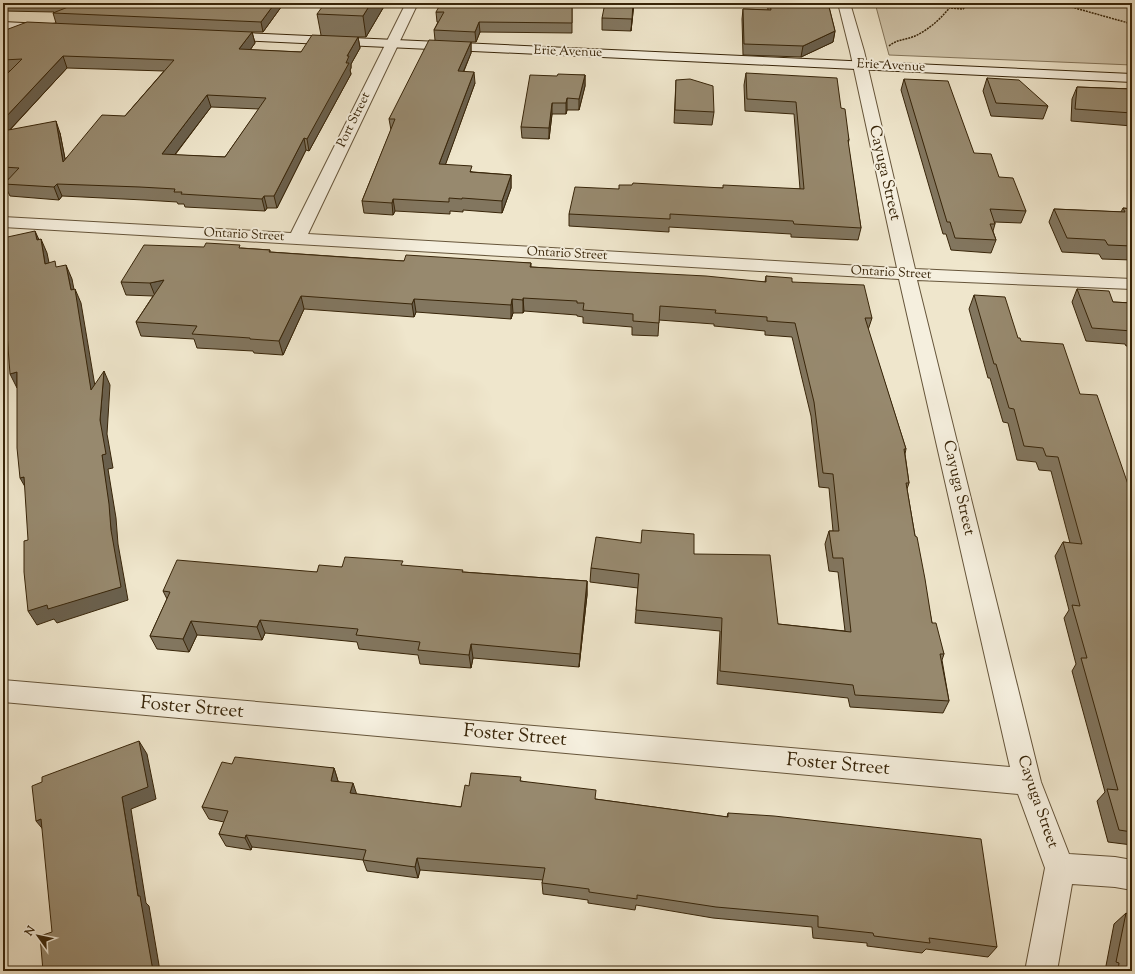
<svg xmlns="http://www.w3.org/2000/svg" width="1135" height="974" viewBox="0 0 1135 974" font-family="'Sorts Mill Goudy',serif">
<style>
.green{fill:#d0c5ab;stroke:#84755a}
.lines{fill:none;stroke-linecap:round;stroke-linejoin:round}
.street-casing{stroke:#66553a;stroke-width:2}
.secondary-casing{stroke:#382509;stroke-width:2}
.path{stroke:#382509;stroke-width:1.5;stroke-dasharray:2 1;stroke-linecap:butt}
.street{fill:#f5efde;fill-rule:evenodd}
.secondary{fill:#f5efde;fill-rule:evenodd}
.wall{fill:#82765f;stroke:#382509;fill-rule:evenodd}
.shaded-wall{fill:#6a604d;stroke:#382509}
.building{fill:#97896e;stroke:#382509;fill-rule:evenodd}
.labels{text-anchor:middle;dominant-baseline:central;stroke-width:4;stroke-linejoin:round;paint-order:stroke}
.far-street-label{font-size:13px;fill:#382509;stroke:#f5efde}
.street-label{font-size:16px;fill:#382509;stroke:#f5efde}
.near-street-label{font-size:19px;fill:#382509;stroke:#f5efde}
</style>
<rect width="100%" height="100%" fill="#efe6cc"/>
<filter id="stains"><feTurbulence type="fractalNoise" baseFrequency=".005" numOctaves="4"/><feColorMatrix values="0 0 0 0 .2 0 0 0 0 .09 0 0 0 0 .02 0 0 0 .5 -.17"/></filter>
<radialGradient id="worn" r=".72"><stop offset=".6" stop-color="#630" stop-opacity="0"/><stop offset="1" stop-color="#630" stop-opacity=".3"/></radialGradient>
<path class="green" d="M875,3h257v62l-243,-10z"/>
<g class="lines">
<defs>
<path id="street" d="M406,3h12l-110,231 589,34 -47,-217 -12,-48h12l14,48 51,218 217,10v10l-215,-9 124,502 28,72 46,3 17,3v30l-17,-3 -43,-3 -15,87h-32l20,-103 -27,-74 -1015,-92v-22l1007,87 -111,-488 -896,-52v-10l288,16z"/>
<path id="secondary" d="M3,22l41,2 4,1 2,3 -2,3 -4,1 -41,-2z
M224,32l908,42v8l-913,-43 -1,-3 1,-3z"/>
</defs>
<use href="#street" class="street-casing"/>
<use href="#secondary" class="secondary-casing"/>
<path class="path" d="M988,3l26,2 12,-2
M1057,3l75,21
M951,8l12,1 5,-6
M889,46c8,-7 17,-6 26,-10 14,-6 30,-21 38,-33"/>
<use href="#street" class="street"/>
<use href="#secondary" class="secondary"/>
</g>
<path class="wall" d="M3,3h281l-21,29h-11l3,11 -5,7 51,2 20,-17 -4,-21 69,-11 -20,34h-8l2,11 -9,16v4l-1,2 1,4 -42,77 -3,-1 -29,58h-10l-2,3 -80,-4 -1,-3h-6l-1,-2 -33,-2 -82,-4 -3,4 -49,-4 -6,-12 5,-5h-6v-101l7,-7 -7,1v-41l53,-8 -3,-10 1,-1 -51,-1zM67,68l97,3 -39,45 -60,43 -5,-26 -50,-3zM211,107l48,2 -34,48 -50,-2z
M572,3v30l-92,-1 -4,10h-5v11l-7,18 11,12 -30,82 28,7 38,3v13l-9,25 -39,-3v2l-13,-1v3l-55,-3 -2,4 -29,-2 -2,-12 29,-71 -2,-11 46,-79 -1,-10 4,-8h-1l-1,-10z
M634,3l-3,28 -29,-1v-12z
M767,3h61l7,28 -2,11 -32,15 -58,-2 -1,-36 1,-10 25,1z
M746,73l95,35 8,32 -1,4 13,84 -3,12 -67,-3v-3l-122,-7v5l-100,-6v-12l50,-25 104,-1 77,1 -6,-75 -49,-3 -1,-26z
M585,75v11l-6,24h-12l-1,4h-14l-3,25 -27,-1 -1,-11 36,-51z
M987,78l61,28 -5,13 -52,-3 -8,-25z
M904,79l70,74 25,24 27,34 -5,12 -26,-1v2l-2,7 3,9 -5,13 -40,-3 -5,-16h-3l-42,-144z
M676,80l38,32 -2,13 -38,-2z
M1077,87l55,2v37l-61,-5 1,-22z
M1123,208l9,1v51l-30,-1 -3,-5 -37,-2 -13,-30 5,-13 67,3z
M241,248l29,2v2l134,9 127,2v4l234,15 1,-6 26,6 80,36 -4,12 38,119 -1,5 4,29 -2,6 8,47 17,87 12,31 -2,6 7,41 -6,12 -93,-6 -2,-9 -131,-14 3,-53 -85,-8 3,-35 -48,-6 1,-14 103,-14 84,70 67,7 -7,-59 -9,-1 -4,-27 4,-13h4l-4,-43 -10,-1 -8,-71 -19,-79 -27,-2v-4l-51,-5v-2l-55,-4 -1,16 -26,-1v-8l-49,-4v-6l-6,-1v-1l-53,-4 -1,2h-10l-2,6 -95,-7 -2,5 -110,-8 -21,46 -29,-2 -1,-2 -56,-3 -3,-9 -53,-3 -5,-14 17,-26 -27,-1 -5,-13z
M1077,289l36,13 19,1v43h-6l-1,-2 -39,-3 -14,-39z
M974,295l47,46 59,53 50,96h2v355l-24,-3 -11,-41 8,-9 -33,-121 4,-7 -12,-46 5,-8 -14,-54 8,-14 7,1 -19,-72 -12,-1 -3,-8 -19,-2 -9,-37 -5,-1 -13,-44h-2l-19,-69z
M404,566l59,6 124,9v14l-8,72 -106,-9 -2,10 -51,-4 -2,-9 -59,-6 -2,-7 -92,-9 -3,7 -65,-5 -8,17 -32,-3 -7,-13 17,-37 -4,-8 154,-19 25,-5z
M232,764l102,4 4,13 18,13 105,13 8,-21 52,-5 74,18 132,18 1,-4 269,134 -9,10 -62,-8 -4,4 -55,-7v-3l-54,-5 -1,-11 -99,-9 -77,-13 -1,5 -47,-7v-3l-45,-6 -1,-11 1,-3 -123,-10 -2,8 -51,-7 -4,-11 -111,-13 -1,3 -25,-4 -7,-12 5,-12 -15,-3 -7,-12z
M1126,913l6,58h-27l9,-47z"/>
<path class="shaded-wall" d="M275,3h9l-21,29 -2,-10z
M371,3h15l-20,34 -3,-21z
M633,3h1l-3,28 1,-12z
M479,22l1,10 -4,10 -1,-10z
M835,31l-2,11 -32,15 2,-11z
M252,32l3,11 -13,18 -3,-12z
M358,37l2,11 -9,16v4l-1,2 1,4 -42,77 -2,-12 39,-76 1,-7z
M471,42v11l-12,29 -1,-11z
M63,56l4,12 -64,69v-17z
M474,72l1,11 -34,94 -2,-13z
M585,75v11l-6,24v-11z
M207,95l4,12 -45,59 -4,-12z
M567,98v12l-1,4v-11z
M552,103v11l-3,25v-11z
M56,121l4,12 8,41 -5,-12z
M304,138l2,12 -29,58 -3,-12z
M511,175v13l-9,25v-12z
M57,184l5,12 -3,4 -5,-13z
M264,196l3,12 -2,3 -3,-12z
M393,199l2,12 -2,4 -1,-12z
M35,231l6,13 -4,-4z
M41,239l6,14 5,24 -7,-13z
M66,265l6,14 4,21 -1,-11 6,14 17,101 -7,-14z
M164,280l-9,16 -5,-13z
M301,296l3,13 -21,46 -4,-14z
M523,298l1,13 -1,2z
M414,299l2,13 -2,5 -2,-13z
M512,299l1,14 -2,6v-14z
M104,371l6,14 -3,49 6,34 -5,1 8,49 2,26 10,56 -71,23 -3,-4 -17,6 -9,-14 83,-81 -9,-75 -2,-35z
M17,372v16l-7,-14z
M24,477l4,15 -8,-14z
M587,581v14l-8,72 1,-13z
M260,620l5,13 -3,7 -5,-13z
M191,621l6,14 -8,17 -6,-13z
M471,644l2,14 -2,10 -2,-13z
M139,741l8,13 9,45 -25,10 15,94 3,3 11,65h-7l-15,-75 -16,-99z
M334,768l4,13 -3,12 -4,-12z
M353,783l4,12 -7,-2z
M41,819l5,14 -10,-12z
M246,835l6,12 -1,3 -6,-12z
M417,858l3,12 -2,8 -3,-11z"/>
<path class="building" d="M71,3h204l-14,19 -208,-9 25,-10z
M325,3h46l-8,13 -46,-2z
M441,3h131v20l-93,-1 -4,10 -41,-2 10,-18h-8z
M605,3h28l-1,16 -30,-1z
M770,3h58l7,28 -32,15 -59,-2 -1,-35 28,1z
M27,22l225,10 -13,17 62,3 11,-17 46,2 -11,19h2l-3,7h3l-42,76 -3,-1 -30,58h-10l-2,3 -81,-5 1,-2h-8l1,-3 -35,-2 -83,-3 -3,3 -50,-3 15,-16 -16,-1v-36l53,-10 7,41 39,-47 23,1 49,-56 -111,-4 -60,64v-42l19,-19 -19,1v-29zM207,95l59,3 -41,59 -63,-3z
M429,40l42,2 -13,29 16,1 -35,92 33,2 -2,6 41,3 -9,26 -40,-3v1l-13,-1v4l-56,-3 -1,4 -30,-2 33,-82h-6z
M746,73l91,5 4,30 4,1 4,31h-1l13,88 -67,-4 -1,-3 -123,-7v5l-101,-5 6,-27 44,2v-4h13l1,-2 90,5v-3l81,4 -8,-87 -49,-3z
M558,74l27,1 -6,24 -12,-1 -1,5h-14l-3,25 -28,-1 9,-52 27,1z
M987,78l32,2 29,26 -52,-3z
M690,79l23,7 1,26 -39,-2 1,-30z
M904,79l44,2 26,72 17,1 8,23 14,1 13,33 -36,-2 5,15h-5l6,16 -41,-2 -5,-16h-3z
M1077,87l55,2v24l-57,-4z
M1123,208l9,1v37l-24,-1 -3,-5 -38,-2 -13,-29 71,3z
M35,231l2,9 4,-1 4,25 10,-3 1,6 10,-2 5,25 4,-1 16,101 13,-19 -4,49 6,34 -4,1 7,49 2,26 10,57 -73,22 -1,-4 -19,6 -4,-39v-31l4,-1 -4,-63 -4,1 -3,-30v-76l-7,2 -5,-67 -2,-16v-53z
M206,243l34,2 -1,3 31,2 -1,2 102,7 33,2 2,-6 32,2 93,6 -1,4 176,9 60,6v-6l26,2v4l72,3 8,33h-7l41,131h-2l5,34h-3l9,53 2,1 8,42 7,44h4l8,31h-4l9,47 -94,-6 -2,-10 -133,-14 2,-53 -86,-8 3,-36 -48,-6 5,-31 45,6 1,-13 52,4v20l76,1 8,69 73,8 -8,-74h-10l-4,-27h10l-6,-57 -10,-1 -9,-71 -19,-79 -28,-2v-4l-52,-4 1,-3 -56,-4 -1,17 -26,-2v-7l-50,-4 1,-7h-7v-2l-54,-3v2l-11,-1 -1,6 -97,-6 -2,5 -111,-8 -22,45 -29,-2v-1l-58,-4 5,-8 -61,-4 28,-42 -14,3 -29,-1 23,-37 60,2z
M1077,289l32,2 4,11 19,1v28l-40,-3z
M974,295l31,2 13,41h2l1,3 42,3 17,50 17,1 33,95h2v342l-13,-2 -12,-41 11,1 -37,-132h6l-15,-53 8,1 -17,-64 19,2 -24,-87 -12,-1 -3,-8 -19,-2 -10,-37 -5,-1 -13,-44h-2z
M345,557l58,4 -2,4 62,5 -1,2 125,9 -7,73 -109,-10 -2,11 -51,-5 2,-8 -64,-7 2,-6 -98,-9 -3,7 -66,-6 -8,18 -33,-3 20,-44 -7,-1 14,-31 140,12 2,-7 23,2z
M139,741l9,46 -26,10 16,99h2l13,75h-110l-3,-35 12,-4 -11,-113 -5,2 -4,-35 10,-4v-5z
M235,757l99,11 -3,13 22,2 -3,10 111,14 4,-22 4,1 2,-13 50,4 -1,4 76,9 -1,9 133,18v-4l46,3 207,23 16,108 -68,-9 1,5 -56,-7 -1,-3 -55,-6v-11l-102,-9 -79,-12v4l-48,-7v-3l-47,-6 3,-15 -128,-10 -2,9 -52,-7 3,-10 -120,-15 -1,3 -26,-4 9,-23 -26,-4 20,-45 10,2z
M1126,913l6,3v55h-14l1,-8 -3,-1z"/>
<g class="labels">
<g class="far-street-label">
<text transform="translate(568 52) rotate(2)">Erie Avenue</text>
<text transform="translate(891 66) rotate(3)">Erie Avenue</text>
<text transform="translate(354 120) rotate(-64)">Port Street</text>
<text transform="translate(244 235) rotate(3)">Ontario Street</text>
<text transform="translate(567 254) rotate(3)">Ontario Street</text>
<text transform="translate(891 273) rotate(3)">Ontario Street</text>
</g>
<g class="street-label">
<text transform="translate(884 173) rotate(77)">Cayuga Street</text>
<text transform="translate(958 488) rotate(77)">Cayuga Street</text>
<text transform="translate(1037 802) rotate(71)">Cayuga Street</text>
</g>
<g class="near-street-label">
<text transform="translate(192 708) rotate(5)">Foster Street</text>
<text transform="translate(515 736) rotate(5)">Foster Street</text>
<text transform="translate(838 765) rotate(5)">Foster Street</text>
</g>
</g>
<rect width="1135" height="974" fill="none" stroke="#efe6cc" stroke-width="16"/>
<rect x="4" y="4" width="1127" height="966" fill="none" stroke="#382509" stroke-width="2"/>
<rect x="8" y="8" width="1119" height="958" fill="none" stroke="#382509"/>
<g transform="translate(38 936) rotate(303)" stroke="#f5efde" stroke-width="3" paint-order="stroke">
<path d="M0-3L7 15L0 10L-7 15Z" fill="#382509"/>
<text y="-6" font-size="11" font-weight="bold" text-anchor="middle" fill="#382509">N</text>
</g>
<rect width="100%" height="100%" filter="url(#stains)"/>
<rect width="100%" height="100%" fill="url(#worn)"/>
</svg>
